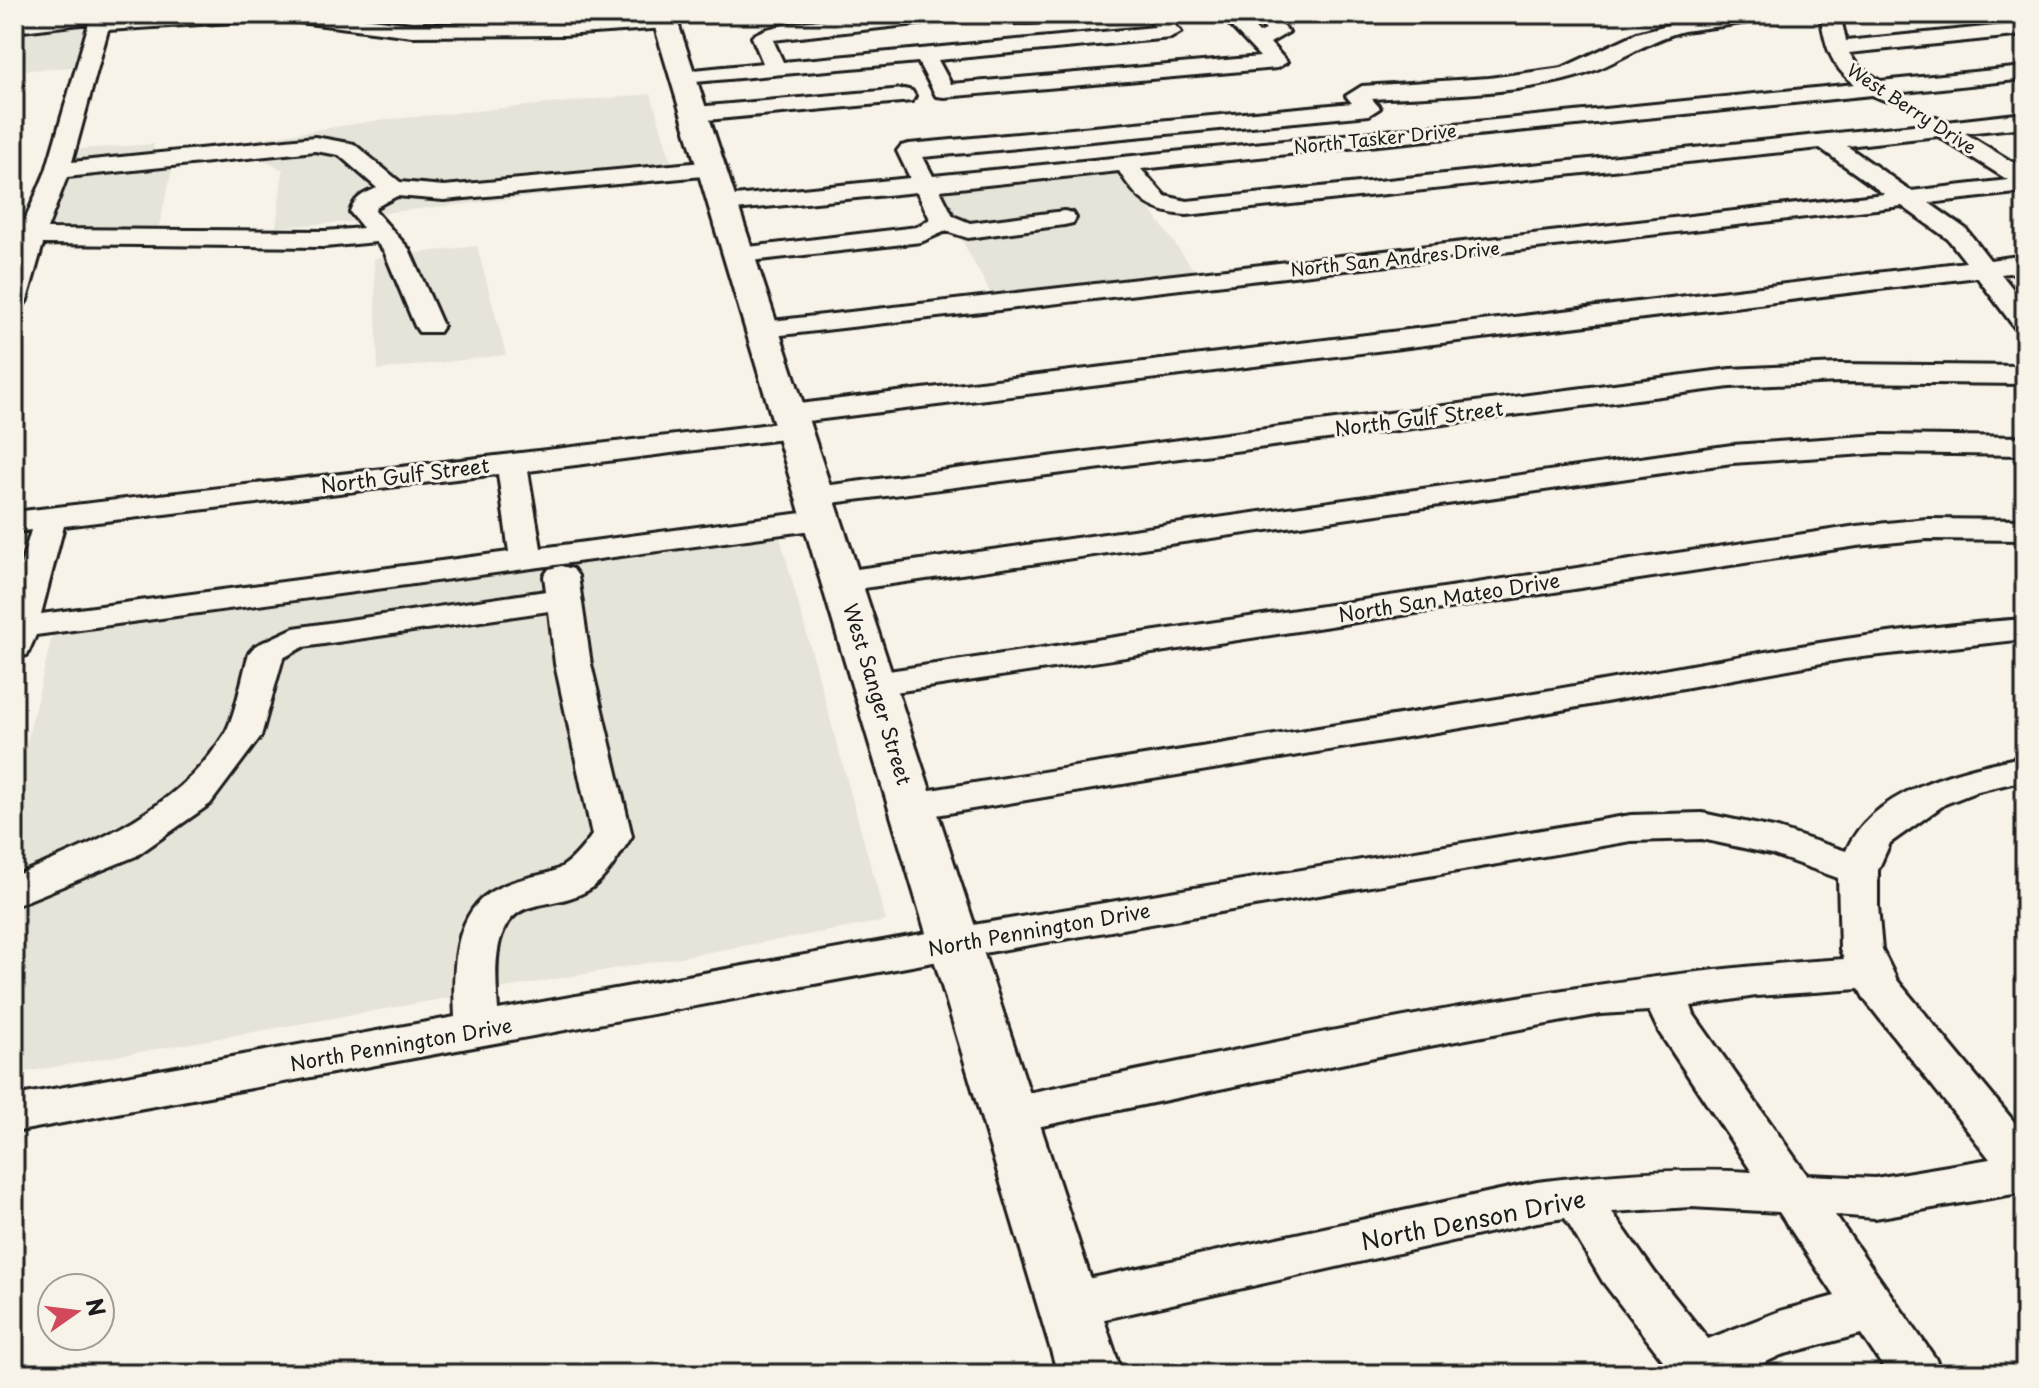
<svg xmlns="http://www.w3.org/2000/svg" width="2039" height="1388" viewBox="0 0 2039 1388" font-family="'Playpen Sans',sans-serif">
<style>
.built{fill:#e6e3d9}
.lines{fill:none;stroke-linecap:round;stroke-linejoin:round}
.minor-casing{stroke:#1c1c1c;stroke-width:6}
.major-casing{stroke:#1c1c1c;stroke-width:6}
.minor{fill:#f7f3e8;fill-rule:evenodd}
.major{fill:#f7f3e8;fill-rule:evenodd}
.labels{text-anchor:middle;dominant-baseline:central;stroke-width:6;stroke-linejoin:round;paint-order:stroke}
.far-street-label{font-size:18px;fill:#1c1c1c;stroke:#f7f3e8}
.street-label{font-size:20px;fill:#1c1c1c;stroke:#f7f3e8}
.near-street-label{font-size:24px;fill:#1c1c1c;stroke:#f7f3e8}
</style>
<rect width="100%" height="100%" fill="#f7f3e8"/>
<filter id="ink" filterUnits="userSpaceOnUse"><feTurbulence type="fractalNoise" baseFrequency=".0125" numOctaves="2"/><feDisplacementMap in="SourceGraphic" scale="16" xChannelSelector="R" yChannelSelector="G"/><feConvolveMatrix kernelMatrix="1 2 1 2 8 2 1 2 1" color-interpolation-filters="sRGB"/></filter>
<g filter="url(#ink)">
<path class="built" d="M416,14h160v4l-24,5 -138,4z
M1526,14h117l3,2 -105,9z
M90,21l-17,46 -59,4v-44z
M651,94l26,87 -286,31 -42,10 -73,5 7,-57 -35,-19 9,-12 116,-18z
M154,144l-1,11 23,-2 -19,81 -115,7 38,-92z
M1121,169l75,104 -205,21 -33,-61 -19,-46z
M477,246l29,109 -128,15 -4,-112z
M778,530l108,391 -872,153v-278l40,-168z"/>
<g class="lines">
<defs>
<path id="minor" d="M66,14h46l-1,4 62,-4h99l-10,6 -154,10 -36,132 243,-25 39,7 46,38 44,4 270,-25 8,2 4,5 -4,5 -8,2 -270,25 -47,-4 -21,11 -1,4 34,38 34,77 -4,6h-20l-4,-6 -31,-75 -8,-9 -51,5 -282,-3 -16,56 -4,6 -9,2v-52l4,-19 28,-66 43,-148 -75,9v-12zM315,151l24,4 38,33c-14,6 -22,9 -27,24l13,16 -38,3 -278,-2 20,-52z
M273,14h58l81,10 152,-1 102,-7 10,6 -10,6 -102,7 -152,1 -129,-16z
M892,14h70l-10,6 -179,20 10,22 372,-35 -11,-13h21l16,18 -10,6 -233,22 13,24 309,-27 -33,-35 9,-8h35l18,18 -19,11 17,19 -10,6 -333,29 -8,-1 -18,-34 -234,21 -11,-6 11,-6 79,-8 -11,-26c15,-17 113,-20 140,-23zM1251,24l10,1 5,5 -7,3z
M979,14h87c-11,12 -76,12 -87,0z
M1709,14h60c-10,11 -70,13 -89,18 -36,10 -65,33 -101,44 -66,20 -139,18 -207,23l8,9 -11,7 -446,42 10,19 922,-92c-26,-19 -30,-41 -35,-70h20l6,27 179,-18v12l-176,18 8,12 23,16 145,-14v12l-130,14 -3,5 -8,2 -12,-5 -731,74 24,27 22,5 736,-77 11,-7 12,5 79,-9v14l-60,6 60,37v22l-96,11 37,26 24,31 35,-5v16l-24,3 24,30v26l-10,-2 -38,-51 -1178,145 8,2 4,6 -4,6 -279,35 13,77 283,-38 11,3 5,7 -5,7 -799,108 -9,20 -13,3v-69l17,-59 -17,2v-20l774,-90 -7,-2 -5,-6 5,-6 10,-3 1175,-143 -18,-23 -46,-33 -1138,131 -10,-2 -4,-6 4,-6 1130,-129 -64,-46 -633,67c-35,-2 -50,-15 -68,-44l-179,19 13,26 17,7 94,-12 9,2 3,5 -3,5 -9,2 -96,13 -22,-7 -25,11 -180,20 -9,-3 -4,-5 4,-5 185,-22 13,-8 -13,-27 -192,19 -9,-2 -3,-5 3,-5 9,-2 185,-19 -13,-27 4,-5 8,-2 443,-41 -6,-7 16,-10 127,-8 73,-10 75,-35zM1938,136l70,44 -97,11 -64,-45zM498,474l11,78 -468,62 23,-88z
M904,89l8,2 3,5 -3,5 -216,20 -11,-7 11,-7z
M1839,364l186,2v18l-186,-2 -109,5 -914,118 -11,-2 -5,-7 5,-7 11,-2 914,-118z
M1880,435l145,2v18l-145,-2 -148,10 -889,128 -12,-3 -5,-7 5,-7 12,-3 889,-126z
M1927,519l98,1v20l-98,-1 -70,7 -982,149 -13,-3 -5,-8 5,-8 13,-3 982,-147z
M561,566l12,3 5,7 13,88 41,172c-12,18 -24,41 -42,53 -17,11 -40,13 -59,18 -42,11 -35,70 -33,103l457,-82 676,-113 71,-2 76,16 68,22c28,-64 117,-81 179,-95v24l-47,11 -33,13 -55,39 -12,27v36l4,44 15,30 128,155v57l-150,26 -40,-3 100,143 8,16h-55l-27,-40 -80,21 -41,19h-74l3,-6 -66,-86 -38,-64 -28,4 -468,105 -18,-7 -7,-15 7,-15 18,-7 468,-101c72,-9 142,-14 215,-10l-93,-140 -10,-21 -48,3 -193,36 -400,83 -16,-5 -7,-13 7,-13 16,-5c277,-56 554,-121 836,-138l-4,-9 -2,-72 -67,-24 -69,-15 -71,2 -676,117 -941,174v-36l441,-79c-2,-43 -4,-107 43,-129 48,-22 57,-1 94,-53l-37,-171 -6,-53 -246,36 -20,11 -22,78 -51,68 -74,52 -122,50v-30c78,-32 163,-65 210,-141 12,-20 18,-59 25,-82l6,-7 39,-18 252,-37 -2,-15 5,-7zM1859,989l6,11 125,159 -115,19 -68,-3 -113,-160 -3,-9 65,-10zM1691,1207l88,5 56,84 -55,15 -72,28 -53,-66 -43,-61z
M2025,619v20l-181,20 -377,68 -555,92 -14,-4 -5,-9 5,-9 14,-4c209,-34 419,-66 628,-101 162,-28 321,-62 485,-73z"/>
<path id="major" d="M651,14h24l447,1360h-64z"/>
</defs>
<use href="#minor" class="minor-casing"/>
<use href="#major" class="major-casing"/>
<use href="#minor" class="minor"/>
<use href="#major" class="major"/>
</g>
</g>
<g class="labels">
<g class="far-street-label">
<text transform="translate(1912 108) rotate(33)">West Berry Drive</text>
<text transform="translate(1375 138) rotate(-6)">North Tasker Drive</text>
<text transform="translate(1395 258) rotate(-6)">North San Andres Drive</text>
</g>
<g class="street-label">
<text transform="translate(1419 418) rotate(-7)">North Gulf Street</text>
<text transform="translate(405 475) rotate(-7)">North Gulf Street</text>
<text transform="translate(1449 597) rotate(-9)">North San Mateo Drive</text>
<text transform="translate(878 694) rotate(73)">West Sanger Street</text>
<text transform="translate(1039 929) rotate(-10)">North Pennington Drive</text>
<text transform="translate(401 1044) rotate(-10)">North Pennington Drive</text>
</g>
<g class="near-street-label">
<text transform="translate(1473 1219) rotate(-11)">North Denson Drive</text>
</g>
</g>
<rect width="2039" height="1388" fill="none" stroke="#f7f3e8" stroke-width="48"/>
<rect x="24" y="24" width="1991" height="1340" fill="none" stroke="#1c1c1c" stroke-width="3" filter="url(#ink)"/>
<g transform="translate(76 1312) rotate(76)"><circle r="38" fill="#f7f3e8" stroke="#9f9d96" stroke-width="2"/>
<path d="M0-6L14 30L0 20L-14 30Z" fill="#d1495b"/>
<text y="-12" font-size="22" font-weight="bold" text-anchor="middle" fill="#1c1c1c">N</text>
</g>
</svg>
